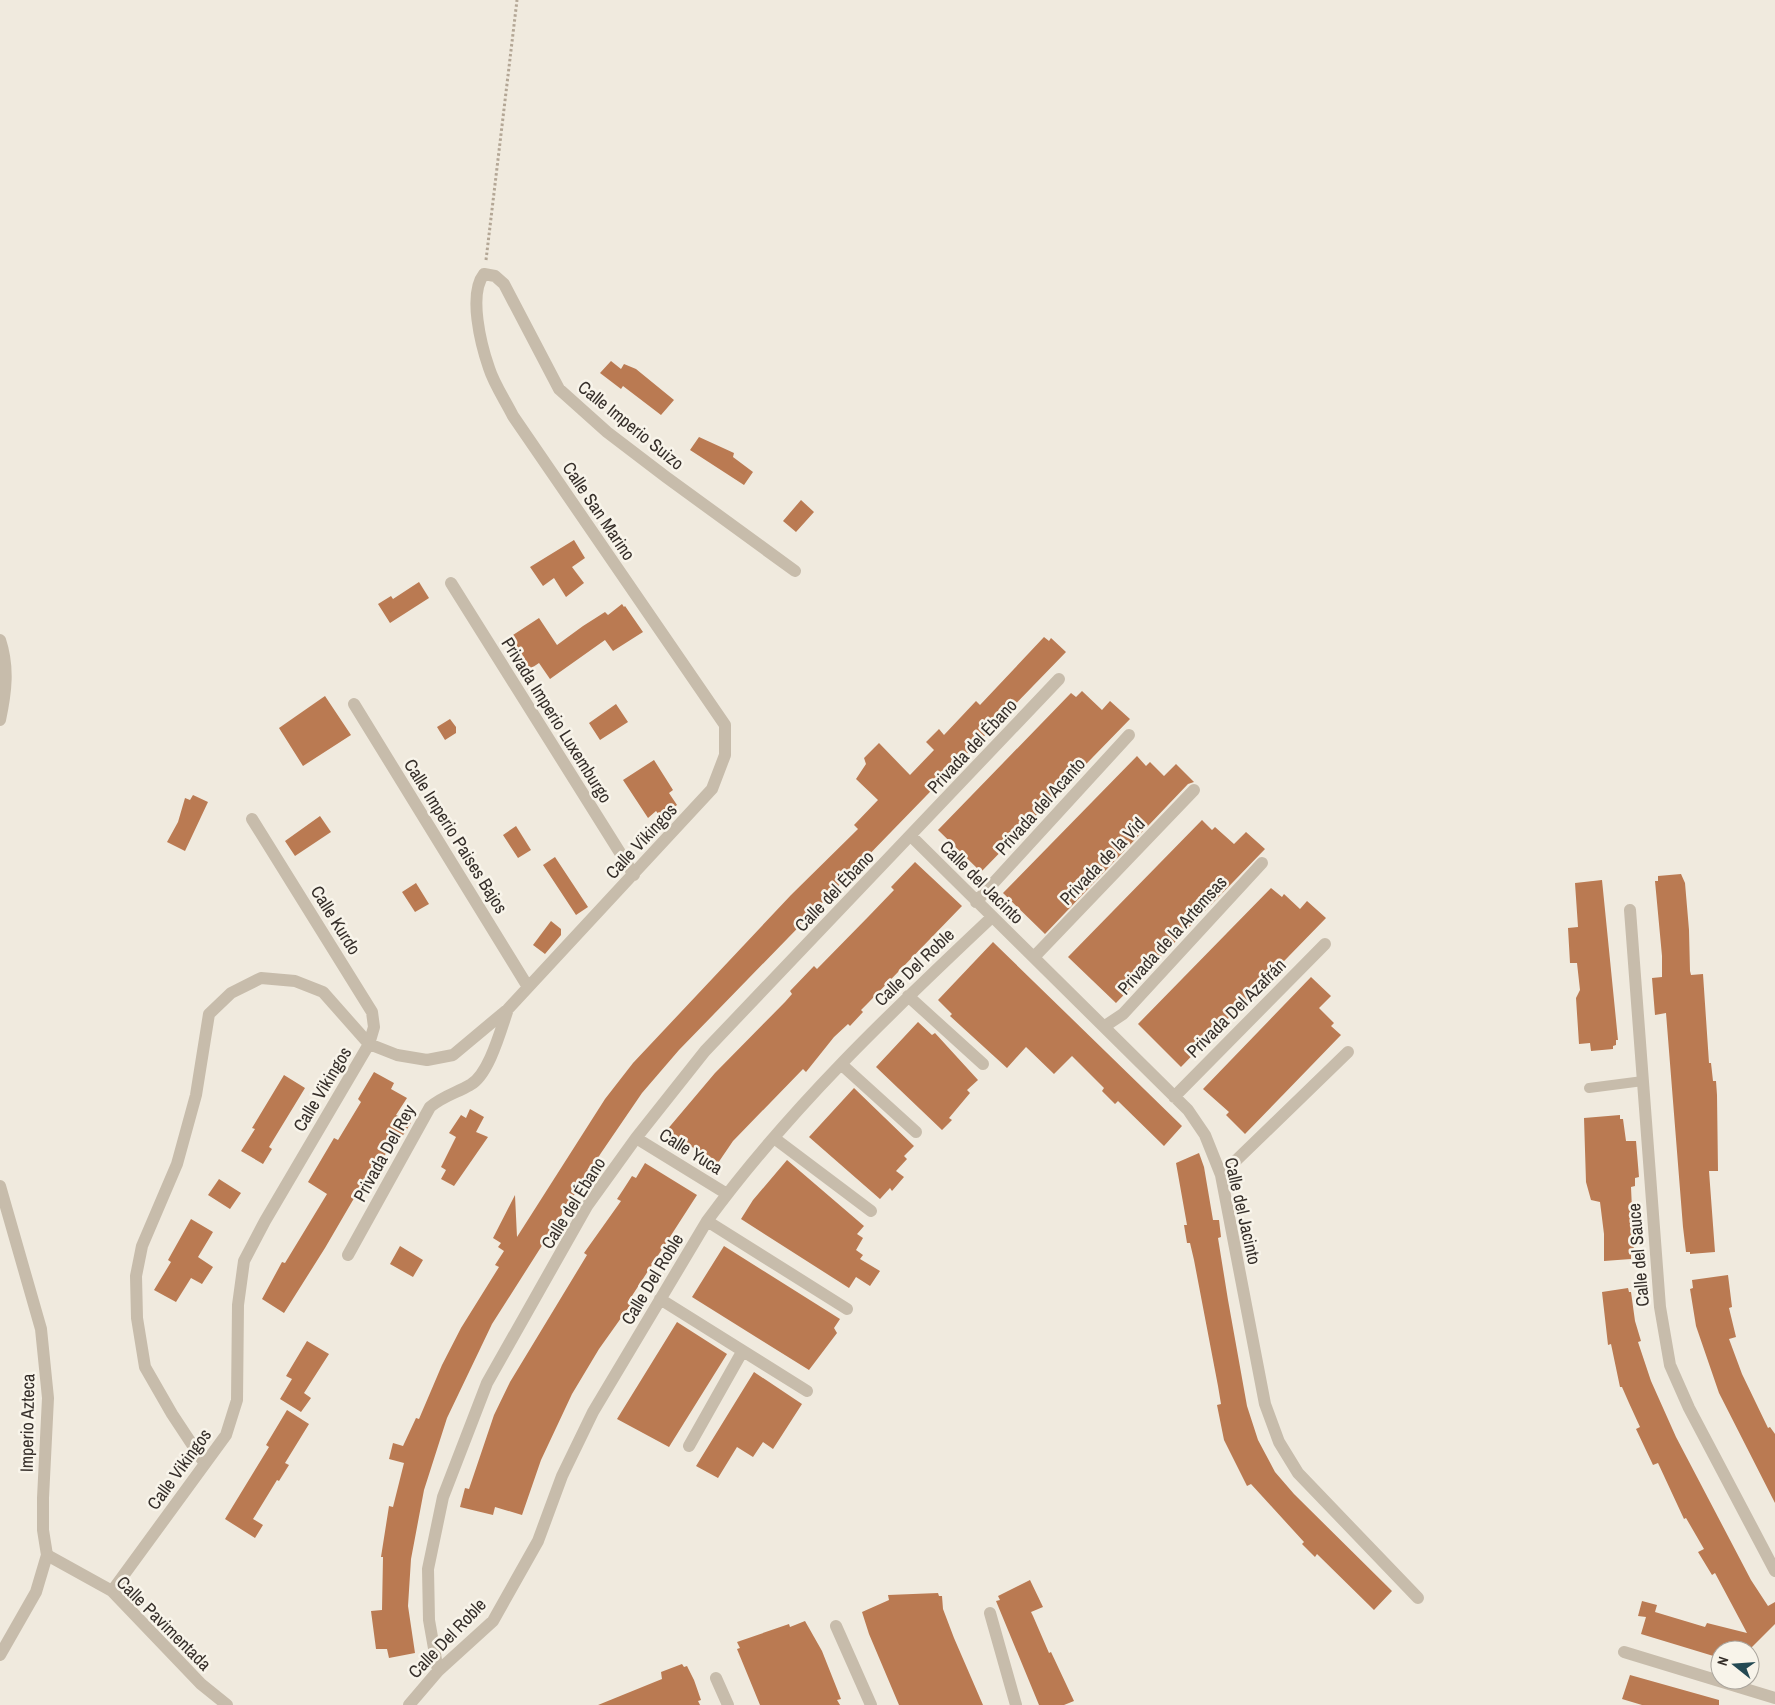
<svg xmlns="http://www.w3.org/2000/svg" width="1775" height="1705" viewBox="0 0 1775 1705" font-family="'Archivo Narrow',sans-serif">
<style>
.building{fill:#ba7a52}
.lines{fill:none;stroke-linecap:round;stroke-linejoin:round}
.path{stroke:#b3a695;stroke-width:3;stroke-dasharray:2.5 2.5;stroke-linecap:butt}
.service{stroke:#c7bcab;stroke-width:10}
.minor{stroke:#c7bcab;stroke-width:12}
.tertiary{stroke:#c7bcab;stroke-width:12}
.labels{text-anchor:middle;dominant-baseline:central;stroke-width:5;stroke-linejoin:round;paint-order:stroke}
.street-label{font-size:18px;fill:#362f2a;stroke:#f8f4ea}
</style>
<rect width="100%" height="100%" fill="#f0eade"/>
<path class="building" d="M611,361l10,8 3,-5 12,5 38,31 -13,15 -38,-29 -2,3 -21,-16z
M699,437l35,16 -1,4 20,15 -9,13 -54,-35z
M801,500l13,12 -18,20 -13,-11z
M574,540l11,18 -13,9 12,16 -18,14 -12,-19 -11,8 -13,-19z
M419,582l10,16 -39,25 -12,-19 13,-8 2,3z
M622,604l2,3 1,-1 18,26 -30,19 -8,-11 -55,39 -11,-16 -9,6 -8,-15 -4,2 -11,-17 32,-21 18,27 26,-19 22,-14 3,3z
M1044,637l5,4 2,-3 15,14 -387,398 -37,43 -41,60 -109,171 -45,94 -23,72 -13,69 -3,47 7,47 -26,5 -2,-9h-11l-5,-38 11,-1 1,-53h-2l8,-51 4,1 11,-44 -15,-4 4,-16 10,3 13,-28 3,1 23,-54 19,-37 38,-61 -4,-2 9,-14 -6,-4 3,-4 -8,-5 22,-43 2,42 88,-138 28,-36 158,-168 67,-66 -4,-4 24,-25 -22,-21 10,-15 -2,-6 15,-15 31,32 24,-25 -8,-8 13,-13 5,6 32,-34 4,4z
M1082,691l20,19 8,-9 20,18 -149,153 -43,-42 133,-137 5,4z
M325,696l26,39 -48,31 -24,-38z
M616,704l12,18 -28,18 -11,-17z
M450,719l6,8v6l-11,7 -8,-13z
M1137,756l9,10 4,-4 14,14 12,-12 18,18 -6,2 -143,150 -42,-41z
M654,760l19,30 -4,3 8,12 -17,11 -4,-5 -8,7 -25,-38z
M193,795l15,7 -23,49 -18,-9 11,-20 7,-24 5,2z
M320,816l11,16 -36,24 -10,-15z
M1202,820l10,10 3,-3 19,17 12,-12 19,17 -149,154 -48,-46z
M516,826l15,24 -13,8 -15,-23z
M555,857l33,50 -12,8 -33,-50z
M915,862l47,44 -94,97 -7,7 2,2 -13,14 -2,-2 -14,13 -28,35 -3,-3 -70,72 -15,22 -52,-32 49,-58 70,-71 7,-8 -2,-3 24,-25 3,3 51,-52 26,-27 -3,-3z
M1681,874l4,9 4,47 1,41 1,4 12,-1 6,89h2l2,18h3l1,14 1,76h-9l6,81 -25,2v-2h-4l-3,-25 -17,-214 -11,2 -3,-37 10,-1v-21l-7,-75h3v-5z
M1602,880l16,160h-2v5l-3,1v3l-22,2 -1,-8 -11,1 -3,-46 4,-8 -3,-27h-7l-2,-35 10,-1 -3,-44z
M416,883l13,21 -14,8 -13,-20z
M1271,888l11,9 2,-3 16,15 7,-8 19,17 -145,149 -43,-43z
M551,921l10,8v6l-16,19 -12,-9z
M993,942l189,184 -18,20 -46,-45 -3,3 -13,-13 2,-3 -32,-32 -18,18 -28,-27 -19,21 -57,-52 2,-2 -14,-14z
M1311,977l20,19 -12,12 15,15 -3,3 10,9 -96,99 -19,-19 3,-3 -26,-23z
M918,1022l14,13 3,-2 43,47 -11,10 3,3 -21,25 3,2 -10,10 -66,-63z
M374,1072l20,11 -3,6 16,9 -11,17 15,8 -13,20 -5,-2 -16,28 -3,-1 -5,9 -2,-1 -42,72 -41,65 -22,-14 20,-37 3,1 42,-69 -19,-12 26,-44 4,2 23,-38 -3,-3z
M284,1075l21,13 -36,59 3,2 -9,15 -22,-13 14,-22 -3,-1z
M854,1088l60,58 -10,10 3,3 -11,12 8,6 -12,14 -2,-3 -10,11 -71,-62z
M470,1109l14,8 -8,15 12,5 -34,49 -13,-7 5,-9 -5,-3 15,-30 -7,-4 12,-18 5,3z
M1620,1115v4h3l3,22h10l3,36 -4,1v8l-4,1 3,67h-3v5l-27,2v-27l-4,-32 -9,-2 -5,-18 -2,-64z
M1199,1153l5,14 9,53h6l2,17 -3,1 10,62 19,106 11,34 17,32 19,22 98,97 -18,19 -57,-56 -2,3 -13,-13 2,-2 -53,-58 -4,2 -23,-46 -7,-35 4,-1 -3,-18 -24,-126 -4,-17h-3l-3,-18h3l-11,-62z
M787,1160l77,66 -7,8 6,4 -7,12 7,5 -3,4 20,12 -10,15 -14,-9 -7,11 -108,-69 12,-19z
M645,1163l52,32 -69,107 3,2 -32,45 -27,45 -31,66 -19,55 -27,-8 -2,8 -33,-8 5,-19 4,1 25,-74 16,-33 77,-127 -3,-2 37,-52 -4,-2 6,-9 9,-14 4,2z
M219,1179l22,14 -11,16 -22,-14z
M191,1219l22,13 -15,25 15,10 -11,17 -11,-6 -15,24 -22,-12 17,-28 -3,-2z
M400,1246l23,14 -10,17 -23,-13z
M724,1246l116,73 -6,9 3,5 -28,37 -117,-73z
M1728,1275l4,32 -3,1 7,29 -7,2 13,35 26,54 2,-1 5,7v69l-56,-110 -23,-67 -6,-37 3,-1 -1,-8z
M1628,1288l1,4h2l4,29 6,20 -3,1 13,39 25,56 75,143 17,26 7,-4v22l-26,26h-29v8l-79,-24 5,-17 -8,-1 4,-15 15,4 -2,7 50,15 2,-4 40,10 -32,-60 -3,2 -14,-23 6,-3 -18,-31 -2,1 -26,-56 -5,2 -17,-36 4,-2 -11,-24 -7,-16h-2l-9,-43 -3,1 -6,-53z
M677,1322l50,32 -58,93 -52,-28z
M307,1341l22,13 -25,39 7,5 -10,14 -21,-13 12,-20 -6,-3z
M754,1372l48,32 -29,45 -10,-7 -10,15 -16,-10 -19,31 -22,-12z
M287,1410l22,14 -24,39 4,2 -10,16 -2,-1 -24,39 10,6 -8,13 -30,-19 44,-72 -3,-2z
M1030,1580l13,27 -12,5 2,4 16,37 2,-1 23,49 -10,4h-25l-43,-104 4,-1 -2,-4z
M938,1593l1,3h3l1,13 11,29 29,67h-84l-30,-71 -7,-22 27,-12 -1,-5z
M805,1621l17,30 19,48 -4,1 3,5h-80l-23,-56 3,-1 -3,-6 52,-18 1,3z
M682,1664l2,3 3,-1 7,14 7,20 -3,1 2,4h-102l64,-26 -1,-7z
M1630,1675l89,25v5h-77l-20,-6z"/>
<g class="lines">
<path class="path" d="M486,260l31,-260"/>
<path class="service" d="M1589,1088l54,-7"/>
<path class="minor" d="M451,583l183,292
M0,640c9,27 6,52 0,80
M354,704l174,283
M911,836l277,274 17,25 16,40 44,229 14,38 19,31 120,125
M976,902l153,-167
M1630,910l30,397 10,58 19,43 86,163
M1034,957l160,-167
M908,996l75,68
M1105,1026l18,-12 139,-151
M841,1064l75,68
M1174,1097l151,-153
M636,1138l91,56
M774,1138l97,73
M1221,1175l127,-123
M707,1221l140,88
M348,1255l82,-148c13,-11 26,-14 40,-22 19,-10 31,-56 38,-76
M660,1299l147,92
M689,1446l53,-94
M205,1464l-33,-50 -27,-47 -8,-49 -1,-42 6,-30 35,-82 19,-69 13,-81 22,-21 30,-15 34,3 28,11 46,52 28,11 30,5 26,-5 55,-46 204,-220 13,-34v-30l-212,-309c-8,-16 -19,-32 -24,-48 -8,-23 -21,-74 -5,-94l11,2 9,8 55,105 48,43 59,45 129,94
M47,1555l65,36 89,93 26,21
M112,1591l114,-156 11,-35 1,-95 6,-44 21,-40 104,-177 5,-17 -2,-15 -120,-193
M990,1613l26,92
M836,1626l35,79
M1624,1652l151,46
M438,1671l-9,-51 -1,-51 15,-72 44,-114 100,-177 49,-68 69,-87 354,-372
M716,1678l12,27
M409,1705l29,-34 55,-50 45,-80 24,-65 31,-64 114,-191c82,-112 184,-209 285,-304"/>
<path class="tertiary" d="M0,1186l41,143 7,69 -5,100v32l4,25 -11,37 -36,63"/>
</g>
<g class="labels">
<g class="street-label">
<text transform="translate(631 425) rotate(39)">Calle Imperio Suizo</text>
<text transform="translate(599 511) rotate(56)">Calle San Marino</text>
<text transform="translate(557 720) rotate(58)">Privada Imperio Luxemburgo</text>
<text transform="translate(972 746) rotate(-47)">Privada del Ébano</text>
<text transform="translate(1040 806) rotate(-48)">Privada del Acanto</text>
<text transform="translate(456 836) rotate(58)">Calle Imperio Paises Bajos</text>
<text transform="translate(641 841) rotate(-47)">Calle Vikingos</text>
<text transform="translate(1102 861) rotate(-46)">Privada de la Vid</text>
<text transform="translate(982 882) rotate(45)">Calle del Jacinto</text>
<text transform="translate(834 891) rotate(-46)">Calle del Ébano</text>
<text transform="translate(336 920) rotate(58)">Calle Kurdo</text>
<text transform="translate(1172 935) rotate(-48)">Privada de la Artemsas</text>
<text transform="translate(914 967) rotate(-44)">Calle Del Roble</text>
<text transform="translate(1236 1008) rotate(-45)">Privada Del Azafrán</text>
<text transform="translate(322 1089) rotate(-59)">Calle Vikingos</text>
<text transform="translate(691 1151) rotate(32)">Calle Yuca</text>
<text transform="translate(384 1153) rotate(-61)">Privada Del Rey</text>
<text transform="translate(573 1203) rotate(-58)">Calle del Ébano</text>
<text transform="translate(1243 1211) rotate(77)">Calle del Jacinto</text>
<text transform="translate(1638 1255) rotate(-95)">Calle del Sauce</text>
<text transform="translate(652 1279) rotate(-59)">Calle Del Roble</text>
<text transform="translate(27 1423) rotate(-89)">Imperio Azteca</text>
<text transform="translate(179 1469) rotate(-54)">Calle Vikingos</text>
<text transform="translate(164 1623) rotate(45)">Calle Pavimentada</text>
<text transform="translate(447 1638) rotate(-46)">Calle Del Roble</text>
</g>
</g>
<g transform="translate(1735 1665) rotate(287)"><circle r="24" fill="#f8f4ea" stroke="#aaa59d"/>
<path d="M0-4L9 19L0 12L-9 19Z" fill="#234953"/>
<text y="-8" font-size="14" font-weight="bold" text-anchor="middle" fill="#362f2a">N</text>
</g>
</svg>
